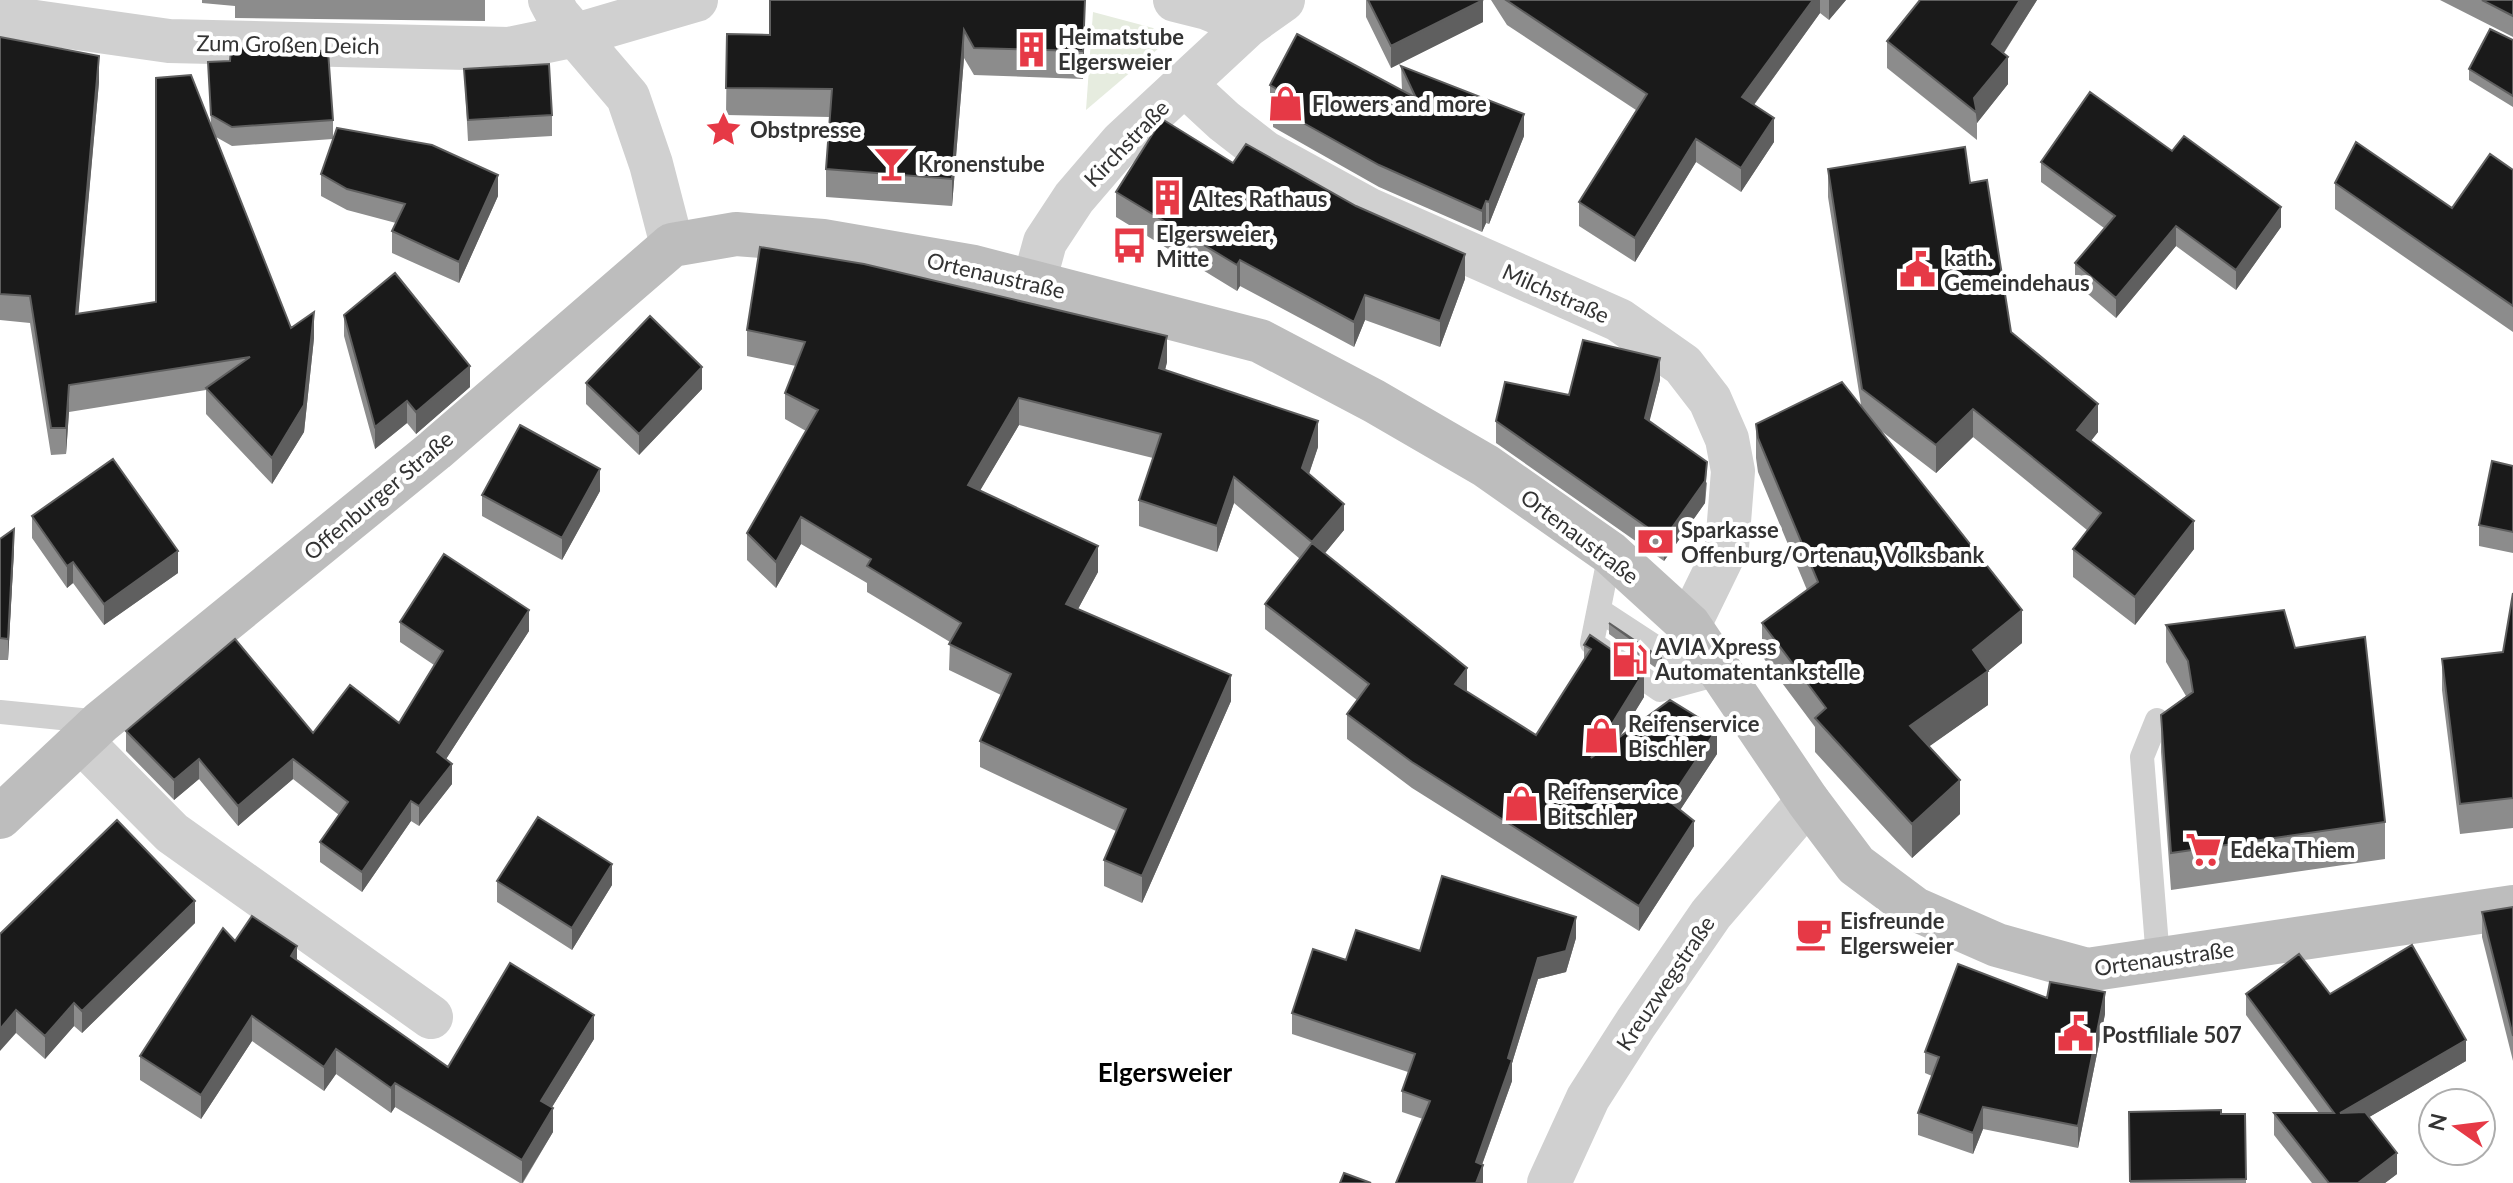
<svg xmlns="http://www.w3.org/2000/svg" width="2513" height="1183" viewBox="0 0 2513 1183" font-family="Lato,sans-serif">
<style>
.green{fill:#e6ecdf}
.lines{fill:none;stroke-linecap:round;stroke-linejoin:round}
.lane{stroke:#d0d0d0;stroke-width:24}
.street{stroke:#d0d0d0;stroke-width:44}
.secondary{stroke:#bdbdbd;stroke-width:44}
.wall{fill:#8c8c8c}
.shaded-wall{fill:#5f5f5f}
.building{fill:#1a1a1a;stroke:#5f5f5f;stroke-width:2}
.labels{text-anchor:middle;dominant-baseline:central;stroke-width:8;stroke-linejoin:round;paint-order:stroke}
.poi-label{font-size:22px;font-weight:bold;fill:#333;stroke:#fff;text-anchor:start}
.street-label{font-size:22px;fill:#333;stroke:#fff}
.quarter-label{font-size:26px;font-weight:bold;fill:#000;stroke:#fff}
</style>
<rect width="100%" height="100%" fill="#fff"/>
<path class="green" d="M1093,12l60,16 7,7 -1,13 -73,62z"/>
<g class="lines">
<path class="lane" d="M1610,553l-18,90 68,47 62,-17
M1599,610l104,68
M0,712l101,10
M2157,720l-15,37 16,202"/>
<path class="street" d="M550,0l8,15 70,82 23,67 21,81
M1175,0l32,8 41,17
M0,17l169,24 340,8 67,-14 120,-35
M1184,84l40,37 40,31 104,57 251,111 64,45 27,35 17,39 6,32 -6,76 -38,78
M1034,282l11,-40 29,-44 48,-56 126,-117 35,-25
M82,742l90,91 259,184
M1549,1183l39,-85 48,-75 75,-109 97,-113"/>
<path class="secondary" d="M0,817l101,-95 334,-272 237,-205 64,-11 87,7 151,26 286,74 114,60 112,65 124,87 79,72 119,176 48,64 59,44 82,36 90,25 426,-63"/>
</g>
<path class="wall" d="M202,0h283v21l-250,-3v-12l-33,-3z
M1366,0h117v22l-92,46 -25,-51z
M1491,0h355l-17,20 -9,-7 -66,92 20,37 -33,50 -45,-30 -61,100 -56,-36v-24l57,-92 -129,-85z
M1938,0h99l-33,53 4,31 -31,39v17l-90,-72v-27z
M2440,0h73v37z
M1085,22l-2,57 -109,-4 -10,-17 -12,148 -126,-9v-28l4,-52 -104,-2 1,-81 43,1z
M0,37l99,45 -21,232 78,-12 55,-178 -3,-62 125,58v19l-101,7 -16,-9 75,191 23,10 -10,94 -32,52 -66,-70v-24l-137,22 -3,42 -15,1 -21,-132 -30,-3z
M2513,40v67l-44,-27v-11z
M1401,66l123,70 -35,88 -3,-1 -4,9 -103,-45 -106,-60v-19l-3,-2v-21l132,5z
M464,69l88,46v21l-84,5z
M2172,151l109,76 -45,63 -60,-44 -60,72 -41,-35v-20l29,-35 -63,-46v-20z
M1233,163l232,116 -25,68 -75,-27 -11,27 -114,-61 -3,5 -121,-74v-25z
M1828,169l142,14 41,149 87,100 -7,9 103,108 -59,76 -62,-48v-28l14,-19 -114,-93 -37,36 -56,-43 142,213 -34,28v34l-59,41 31,68 -48,44 -97,-106v-25l-53,-71v-33l45,-33 -49,-118 -2,-14v-34l105,-19 -33,-208z
M2513,170v162l-178,-123v-26l117,25z
M321,174l177,22 -39,87 -67,-30v-22l4,-8 -49,-13 -26,-14z
M344,315l126,72 -54,47 -9,-11 -32,26 -31,-113z
M747,330l420,32 -2,8 153,77 -9,27 35,56 -20,24 143,138 69,43 48,-75v-15l6,-10 54,62 -25,40 98,17 -37,56 14,36 -55,85 -227,-143 -65,-49v-25l10,-14 -92,-71v-25l35,-45 -66,-56 -17,49 -78,-26v-26l14,-42 -134,-33 -39,65 118,82 -20,37 153,92 -89,202 -38,-17v-26l12,-29 -136,-64v-26l21,-46 -52,-25 1,-28 -83,-50v-9l-66,-39 -25,44 -29,-28v-27l59,-102 -21,-12v-26l11,-27 -49,-10z
M1660,380l-11,41 58,62 -2,20 -41,58 -168,-118v-22l73,-26z
M586,383l116,6 -63,66 -53,-51z
M2513,466v87l-34,-7v-21z
M600,491l-38,69 -80,-44v-21z
M32,516l146,57 -74,52 -31,-42 -6,5 -35,-50z
M0,539l14,11 -6,110h-8z
M2513,593v235l-53,6 -18,-144v-31l61,-7z
M400,622l129,9 -83,128 6,25 -33,42 -8,-5 -49,71 -42,-30v-20l19,-27 -46,-36 -55,47 -39,-47 -25,21 -48,-49v-20l187,2 86,-10 35,-58 -34,-23z
M1609,623l52,35v11l-1,2 -51,-37z
M2166,625l129,23 90,174v37l-214,31 -10,-138v-37l25,-19 -20,-34z
M497,881l115,4 -40,65 -75,-48z
M2513,907v154l-31,-124v-25z
M195,923l-113,110 -8,-7 -29,33 -29,-26 -16,-99z
M1576,938l-10,34 -28,7 -26,84v18l-30,84 1,18 -60,-64 -21,-7v-21l6,-19 -116,-38v-21l54,-53 74,-9z
M235,941l62,19 151,107 146,-28 -42,68 1,25 -30,51h-3l-125,-76 -4,6 -55,-39 -12,17 -72,-50 -51,78 -61,-39v-24z
M2246,994h84l136,67 -97,56 28,57 -12,9h-73l-38,-48v-22h45l-73,-98z
M2047,998l58,16 -27,134 -95,-19 -10,25 -55,-19v-22l14,-37 -7,-3v-21z
M2129,1112l116,2 1,69h-116z"/>
<path class="shaded-wall" d="M1085,0v22l-2,57v-28z
M1483,0v22l-92,46v-22z
M1813,0h7v13l-78,108v-24z
M1829,0h17l-17,20z
M2020,0h17l-45,71v-27z
M964,30v28l-12,148v-27z
M99,56v26l-23,259v-27z
M2008,57v27l-31,39 -3,-25z
M1524,114v22l-35,88v-22z
M1774,118v24l-33,50v-24z
M1696,139v23l-61,100v-24z
M498,175v21l-39,87v-21z
M1486,201v22l-4,9v-21z
M2281,207v20l-45,63v-20z
M2176,226v20l-60,72v-20z
M1465,254v25l-25,68v-26z
M1240,260v26l-3,5v-26z
M1365,295v25l-11,27v-25z
M314,312v26l-10,94 -32,52v-26z
M1167,336v26l-8,32v-26z
M1660,358v22l-15,59v-21z
M470,366v21l-54,47v-22z
M702,367v22l-63,66v-21z
M69,385v27l-3,42v-26z
M1019,398v27l-51,86v-26z
M407,401v22l-32,26v-22z
M2098,404v28l-21,26v-28z
M1973,409v28l-37,36v-28z
M1318,421v26l-16,47v-26z
M1707,462l-2,41 -41,58v-22z
M600,469v22l-38,69v-22z
M1234,477v26l-17,49v-26z
M1344,504v26l-32,39v-27z
M801,517v27l-25,44v-26z
M2194,521v28l-59,76v-28z
M14,529v21l-6,110v-21z
M1098,546v26l-32,59v-27z
M178,551v22l-74,52v-21z
M73,562v21l-6,5v-22z
M529,610v21l-92,142v-21z
M2022,610v33l-34,28v34l-78,55v-34l63,-76z
M1467,668v26l-12,-10z
M1644,672v25l-53,87v-26z
M1231,675v26l-89,202v-27z
M1717,729v25l-48,73v-26z
M199,759v20l-25,21v-20z
M293,759v20l-55,47v-20z
M452,764v20l-33,42v-20z
M1960,780v34l-48,44v-34z
M411,801v20l-49,71v-20z
M1694,821v25l-55,85v-25z
M612,864v21l-40,65v-22z
M195,901v22l-113,110v-22z
M1576,917v21l-10,34 -28,7 -26,84v18l-36,100 7,-16v18h-8l1,-21 62,-204z
M297,946v24l-6,-14z
M2105,992v22l-27,134v-22z
M74,1003v23l-29,33v-23z
M16,1010v23l-16,18v-22z
M594,1015v24l-53,86v-24z
M252,1016v25l-51,78v-24z
M2466,1040v21l-126,73v-21z
M336,1049v25l-12,17v-24z
M395,1083v24l-4,6v-25z
M1983,1107v22l-10,25v-21z
M553,1108v24l-31,51v-23z
M2397,1153v21l-12,9h-27z"/>
<path class="building" d="M770,0h315l-2,51 -109,-3 -10,-18 -12,149 -126,-10 6,-80 -106,-1 1,-54 43,1z
M1368,0h115l-92,46z
M1506,0h307l-71,97 32,21 -33,50 -45,-29 -61,99 -56,-36 68,-108z
M1920,0h100l-28,44 16,13 -34,41 3,15 -90,-72z
M2482,0h31v16z
M2490,29l23,11v56l-44,-27z
M1297,34l119,64 -15,-32 123,48 -35,88 -3,-1 -4,10 -103,-46 -106,-59 9,-14 -12,-7z
M0,37l99,19 -23,258 80,-12v-224l35,-3 100,253 23,-16 -10,93 -32,53 -66,-70 44,-31 -181,28 -3,43h-15l-21,-132 -30,-2z
M231,48l97,3 5,69 -101,7 -21,-12 -3,-53 22,-1z
M549,64l3,51 -84,5 -4,-51z
M2090,92l82,59 12,-15 97,71 -45,63 -60,-44 -60,72 -41,-35 40,-47 -74,-54z
M1162,119l71,44 13,-19 110,62 109,48 -25,67 -75,-26 -11,27 -114,-62 -3,5 -121,-73z
M337,128l95,17 66,30 -39,87 -67,-31 13,-27 -58,-15 -26,-15z
M2356,142l96,66 38,-54 23,16v136l-178,-123z
M1965,147l5,36 17,-3 24,152 87,72 -21,26 117,91 -59,76 -62,-48 28,-36 -128,-104 -37,36 -74,-56 -34,-220z
M760,247l104,17 303,72 -8,32 159,53 -16,47 42,36 -32,38 -78,-65 -17,49 -78,-26 22,-66 -142,-36 -51,87 130,61 -32,58 165,71 -89,201 -38,-16 22,-51 -146,-68 31,-67 -62,-30 12,-21 -94,-57 4,-7 -70,-42 -25,45 -29,-29 71,-123 -33,-17 20,-51 -58,-12z
M395,273l75,93 -54,46 -9,-11 -32,26 -31,-112z
M650,316l52,51 -63,67 -53,-51z
M1583,340l77,18 -15,60 62,44 -2,19 -41,58 -168,-118 9,-39 64,13z
M1842,382l180,228 -49,40 15,21 -78,55 50,54 -48,44 -97,-106 11,-10 -64,-85 56,-41 -60,-144 -2,-14z
M520,425l80,44 -38,69 -80,-43z
M113,459l65,92 -74,53 -31,-42 -6,4 -35,-50z
M2492,461l21,5v66l-34,-7z
M14,529l-6,110 -8,-1v-99z
M1312,543l155,125 -12,16 81,51 55,-86 -7,-4 6,-10 54,37 -53,86 79,-58 47,29 -48,72 25,20 -55,85 -227,-144 -65,-48 22,-30 -104,-80z
M444,554l85,56 -92,142 15,12 -33,42 -8,-5 -49,71 -42,-30 28,-40 -55,-43 -55,47 -39,-47 -25,21 -48,-49 109,-92 78,94 37,-48 49,38 44,-72 -43,-29z
M2513,593v205l-53,6 -18,-145 61,-7z
M2284,610l11,38 70,-11 20,185 -214,31 -10,-138 32,-23 -5,-31 -22,-36z
M1609,623l52,35 -1,2z
M538,817l74,47 -40,64 -75,-47z
M117,820l78,81 -113,110 -8,-8 -29,33 -29,-26 -16,19v-95z
M1442,876l134,41 -10,34 -28,7 -30,100 4,2 -36,102 7,3 -7,18h-80l34,-82 -28,-10 13,-37 -123,-41 21,-64 33,11 10,-30 64,21z
M2513,907v129l-31,-124z
M252,916l45,30 -6,10 157,111 62,-104 84,52 -53,86 12,7 -31,52 -127,-77 -4,5 -55,-39 -12,18 -72,-51 -51,79 -61,-39 83,-128 12,13z
M2412,945l54,95 -126,73 25,-1 32,41 -39,30h-29l-55,-70h60l-88,-119 53,-40 31,40z
M1958,964l89,34 3,-16 55,10 -27,134 -95,-19 -10,26 -55,-20 21,-56 -14,-5z
M2221,1110v4h24l1,65 -116,2 -1,-69z
M1344,1173l27,10h-31z"/>
<defs>
<symbol id="building-bare" viewBox="-9 -9 18 18"><path d="M-4-6H4V6H1V3H-1V6H-4ZM-2.5-4.3h1.7v1.8h-1.7ZM.8-4.3h1.7v1.8H.8ZM-2.5-1h1.7V.8h-1.7ZM.8-1h1.7V.8H.8Z" fill="#e63946" stroke="#fff" stroke-width="2.5" paint-order="stroke"/></symbol>
<symbol id="shop-bare" viewBox="-9 -9 18 18"><path d="M-5-2.5h2.3a2.7 3.5 0 0 1 5.4 0H5L5.5 6h-11ZM-1.5-2.5h3a1.5 2.3 0 0 0-3 0Z" fill="#e63946" stroke="#fff" stroke-width="2.5" paint-order="stroke"/></symbol>
<symbol id="sight-bare" viewBox="-9 -9 18 18"><path d="M0-6L1.8-2.2L6-1.7L2.9 1.2L3.7 5.4L0 3.3L-3.7 5.4L-2.9 1.2L-6-1.7L-1.8-2.2Z" fill="#e63946" stroke="#fff" stroke-width="2.5" paint-order="stroke"/></symbol>
<symbol id="bar-bare" viewBox="-9 -9 18 18"><path d="M-6-5H6L.8 .8V4.5H3.5V6h-7V4.5H-.8V.8Z" fill="#e63946" stroke="#fff" stroke-width="2.5" paint-order="stroke"/></symbol>
<symbol id="bus-bare" viewBox="-9 -9 18 18"><path d="M-5-6H5V4H4V6H2V4H-2V6H-4V4H-5ZM-3.5-4V0h7V-4ZM-3.5 1.2v1.5H-2V1.2ZM2 1.2v1.5H3.5V1.2Z" fill="#e63946" stroke="#fff" stroke-width="2.5" paint-order="stroke"/></symbol>
<symbol id="civic-bare" viewBox="-9 -9 18 18"><path d="M-.6-6.5H3V-4.5H.6V-3L4-1V1h2V6H-6V1h2V-1L-.6-3ZM-1.2 2.5V6h2.4V2.5Z" fill="#e63946" stroke="#fff" stroke-width="2.5" paint-order="stroke"/></symbol>
<symbol id="bank-bare" viewBox="-9 -9 18 18"><path d="M-6-4H6V4H-6ZM0-2.3a2.3 2.3 0 1 0 0 4.6a2.3 2.3 0 1 0 0-4.6Z" fill="#e63946" stroke="#fff" stroke-width="2.5" paint-order="stroke"/></symbol>
<symbol id="fuel-bare" viewBox="-9 -9 18 18"><path d="M-5.5-6h7V0h2V4h1.3V-2.5L3-4.5l.8-.8L6-3V5H2.5V1h-1V6h-7ZM-4.2-4.7v3.2H.2V-4.7Z" fill="#e63946" stroke="#fff" stroke-width="2.5" paint-order="stroke"/></symbol>
<symbol id="supermarket-bare" viewBox="-9 -9 18 18"><path d="M-6-5.5h2.5l.6 2H6L4.5 2H-2.5L-4.4-4H-6ZM-1.5 3.2a1.3 1.3 0 1 0 .1 0ZM3 3.2a1.3 1.3 0 1 0 .1 0Z" fill="#e63946" stroke="#fff" stroke-width="2.5" paint-order="stroke"/></symbol>
<symbol id="cafe-bare" viewBox="-9 -9 18 18"><path d="M-5.5-4.5H6V0H3Q3 3.5 0 3.5H-2.5Q-5.5 3.5-5.5 0ZM3-3.2v2h1.7v-2ZM-6 4.5H4V6H-6Z" fill="#e63946" stroke="#fff" stroke-width="2.5" paint-order="stroke"/></symbol>
</defs>
<g fill-rule="evenodd">
<use href="#building-bare" x="1006" y="24" width="51" height="51"/>
<use href="#shop-bare" x="1260" y="78" width="51" height="51"/>
<use href="#sight-bare" x="698" y="104" width="51" height="51"/>
<use href="#bar-bare" x="866" y="138" width="51" height="51"/>
<use href="#building-bare" x="1142" y="172" width="51" height="51"/>
<use href="#bus-bare" x="1104" y="220" width="51" height="51"/>
<use href="#civic-bare" x="1892" y="244" width="51" height="51"/>
<use href="#bank-bare" x="1630" y="516" width="51" height="51"/>
<use href="#fuel-bare" x="1604" y="634" width="51" height="51"/>
<use href="#shop-bare" x="1576" y="710" width="51" height="51"/>
<use href="#shop-bare" x="1496" y="778" width="51" height="51"/>
<use href="#supermarket-bare" x="2178" y="824" width="51" height="51"/>
<use href="#cafe-bare" x="1788" y="908" width="51" height="51"/>
<use href="#civic-bare" x="2050" y="1008" width="51" height="51"/>
</g>
<g class="labels">
<g class="poi-label">
<text x="1058" y="36">Heimatstube<tspan x="1058" dy="25">Elgersweier</tspan></text>
<text x="1312" y="103">Flowers and more</text>
<text x="750" y="129">Obstpresse</text>
<text x="918" y="163">Kronenstube</text>
<text x="1193" y="198">Altes Rathaus</text>
<text x="1156" y="233">Elgersweier,<tspan x="1156" dy="25">Mitte</tspan></text>
<text x="1944" y="257">kath.<tspan x="1944" dy="25">Gemeindehaus</tspan></text>
<text x="1681" y="529">Sparkasse<tspan x="1681" dy="25">Offenburg/Ortenau, Volksbank</tspan></text>
<text x="1655" y="646">AVIA Xpress<tspan x="1655" dy="25">Automatentankstelle</tspan></text>
<text x="1628" y="723">Reifenservice<tspan x="1628" dy="25">Bischler</tspan></text>
<text x="1547" y="791">Reifenservice<tspan x="1547" dy="25">Bitschler</tspan></text>
<text x="2230" y="849">Edeka Thiem</text>
<text x="1840" y="920">Eisfreunde<tspan x="1840" dy="25">Elgersweier</tspan></text>
<text x="2102" y="1034">Postfiliale 507</text>
</g>
<g class="street-label">
<text transform="translate(288 44) rotate(1)">Zum Großen Deich</text>
<text transform="translate(1126 143) rotate(-46)">Kirchstraße</text>
<text transform="translate(996 275) rotate(13)">Ortenaustraße</text>
<text transform="translate(1556 293) rotate(24)">Milchstraße</text>
<text transform="translate(378 495) rotate(-40)">Offenburger Straße</text>
<text transform="translate(1580 536) rotate(37)">Ortenaustraße</text>
<text transform="translate(2164 958) rotate(-8)">Ortenaustraße</text>
<text transform="translate(1665 983) rotate(-56)">Kreuzwegstraße</text>
</g>
<g class="quarter-label">
<text x="1165" y="1072">Elgersweier</text>
</g>
</g>
<g transform="translate(2457 1127) rotate(284)"><circle r="38" fill="#ffffff" stroke="#adadad" stroke-width="2"/>
<path d="M0-6L14 30L0 20L-14 30Z" fill="#e63946"/>
<text y="-12" font-size="22" font-weight="bold" text-anchor="middle" fill="#333333">N</text>
</g>
</svg>
